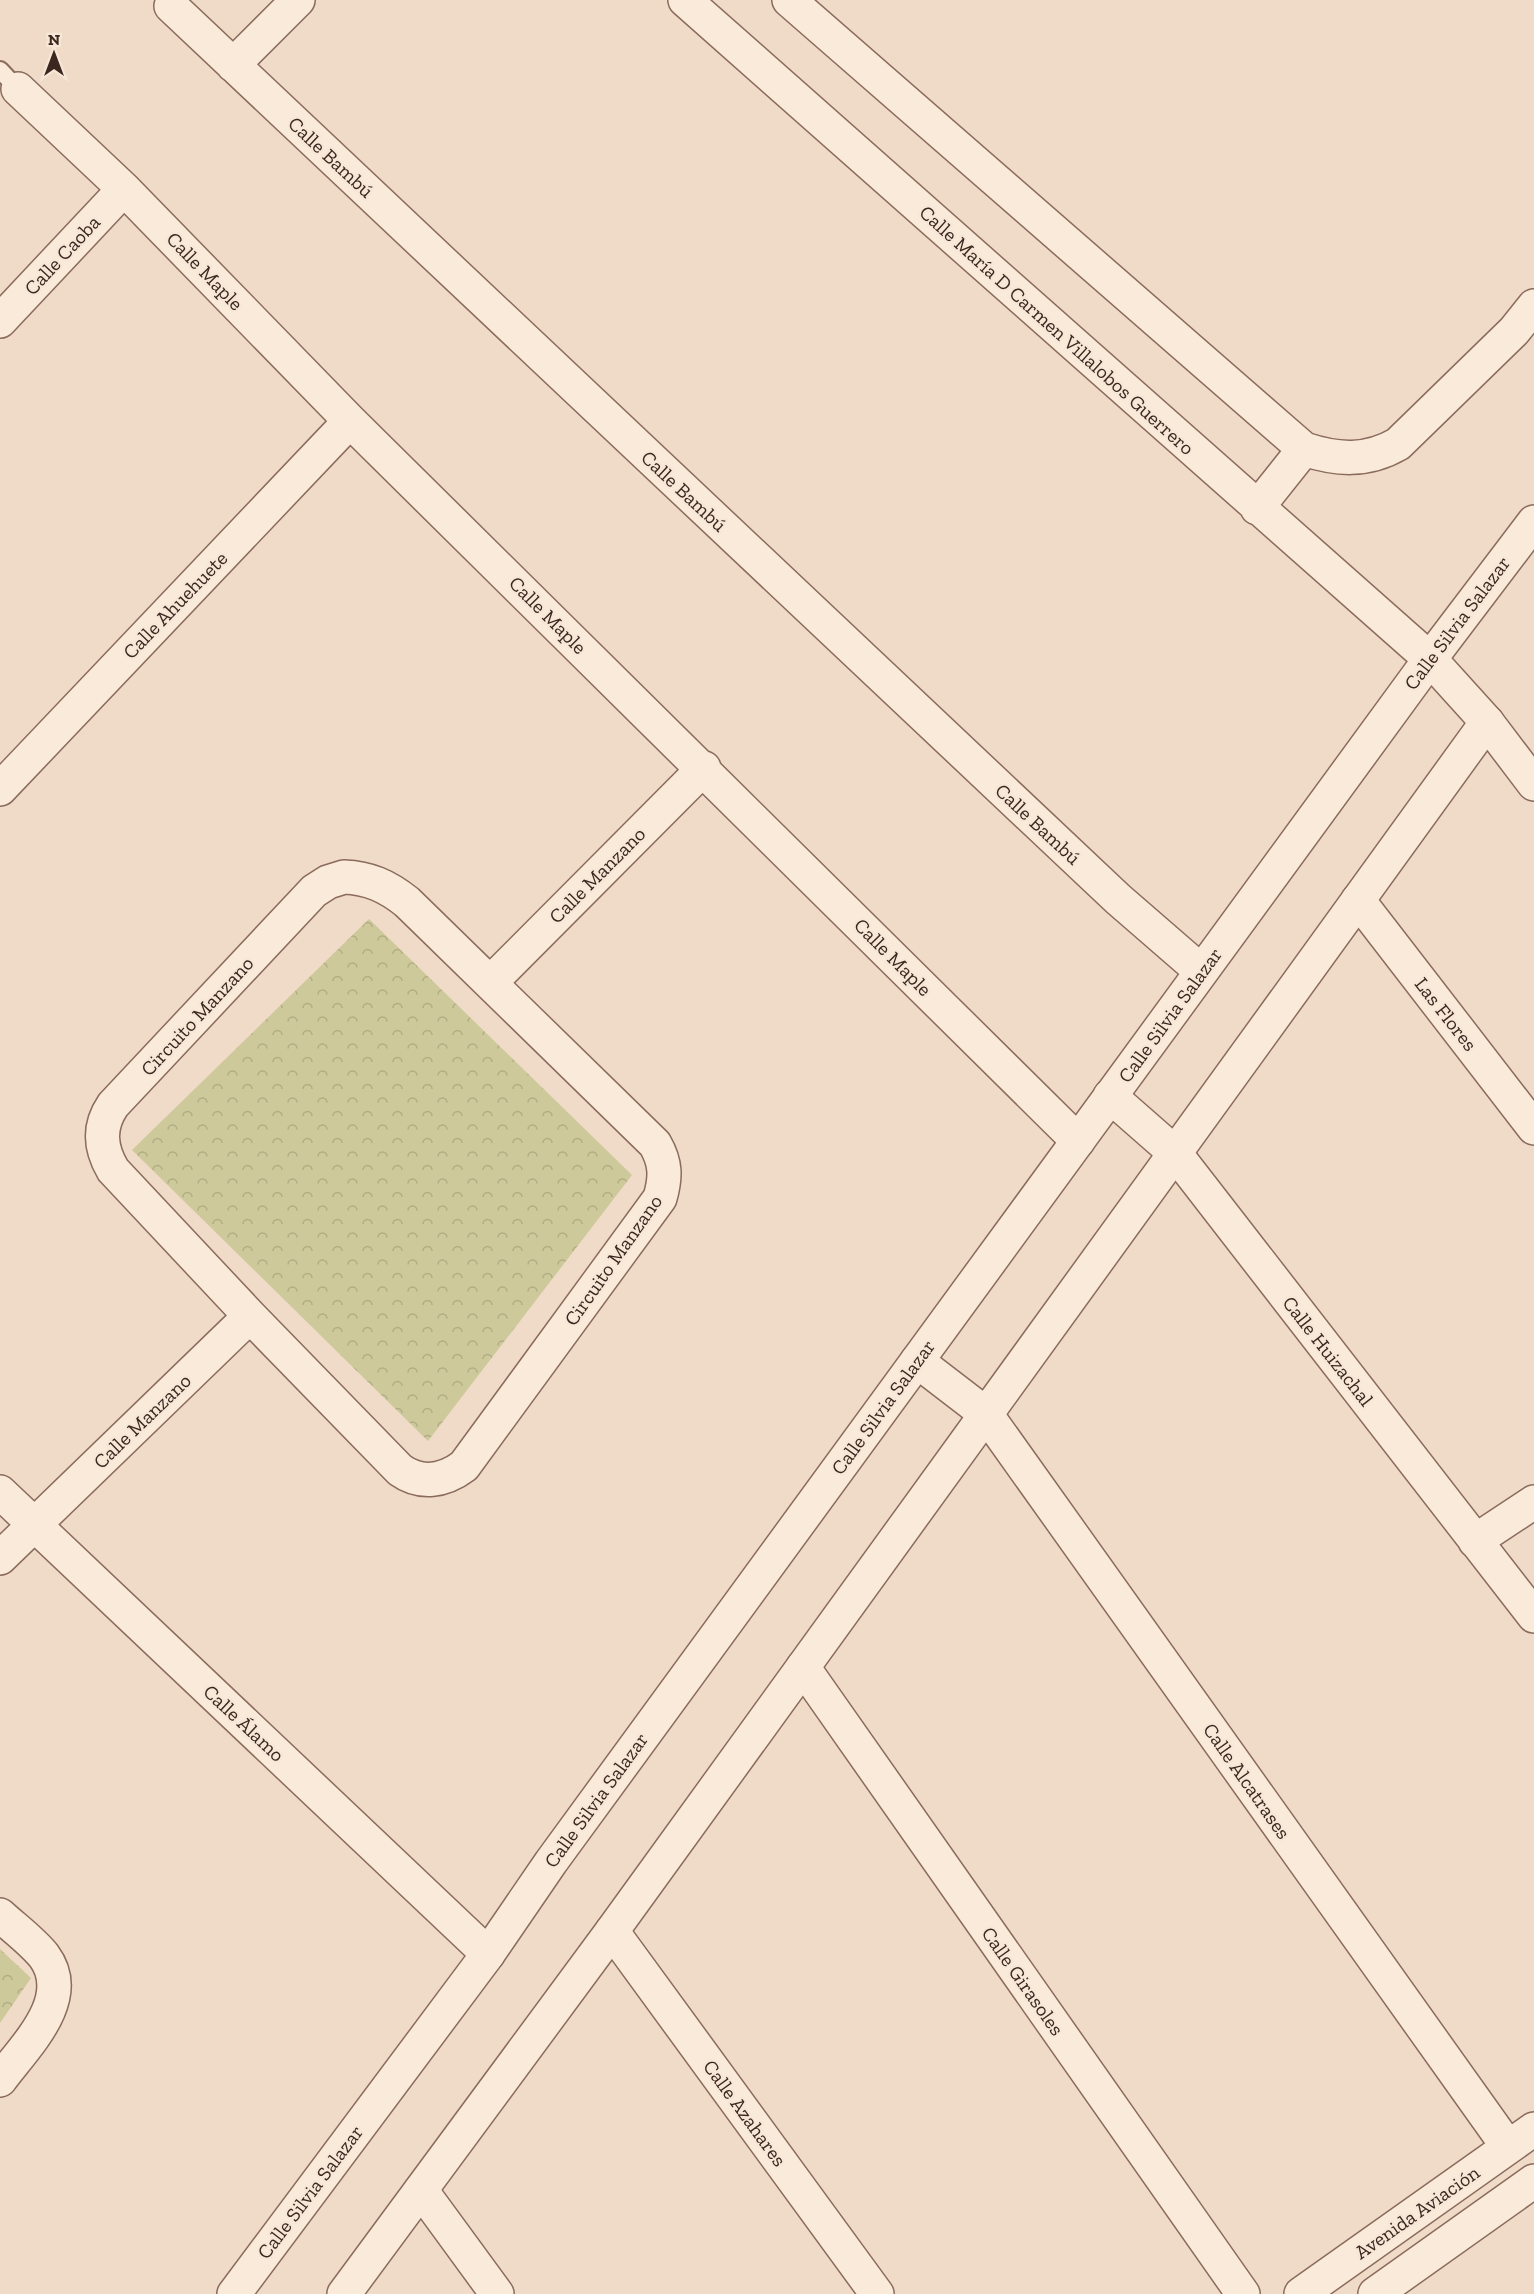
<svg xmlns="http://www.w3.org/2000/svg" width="1534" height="2294" viewBox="0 0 1534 2294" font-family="'Zilla Slab',serif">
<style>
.park{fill:url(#park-crowns)}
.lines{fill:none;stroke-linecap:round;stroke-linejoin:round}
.service-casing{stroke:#8b6b5c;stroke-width:20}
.minor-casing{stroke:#8b6b5c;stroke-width:36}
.tertiary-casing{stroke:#8b6b5c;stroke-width:36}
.service{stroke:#f9eada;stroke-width:16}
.minor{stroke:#f9eada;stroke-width:33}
.tertiary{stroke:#f9eada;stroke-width:33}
.labels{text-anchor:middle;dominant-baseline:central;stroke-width:4.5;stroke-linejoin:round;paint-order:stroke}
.street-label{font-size:20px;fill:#3b2720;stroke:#f6e7d7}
</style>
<defs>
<pattern id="park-crowns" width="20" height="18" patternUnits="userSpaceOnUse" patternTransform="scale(1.5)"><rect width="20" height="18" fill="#cdc99a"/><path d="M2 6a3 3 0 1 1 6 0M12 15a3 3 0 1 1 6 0" fill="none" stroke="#b1ad84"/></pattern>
</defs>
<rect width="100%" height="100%" fill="#efdbc7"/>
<path class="park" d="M369,919l263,256 -204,266 -296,-291z
M0,1949l31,29 -31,45z"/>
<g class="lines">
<defs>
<path id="service" d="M0,70l18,19"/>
<path id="minor" d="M685,0l745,659 57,63 47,62
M789,0l515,449
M171,6l947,893 83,72
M233,65l65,-65
M18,89l106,100 226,232 728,720
M0,321l124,-132
M1257,508l47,-59c33,11 63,13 94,-5l116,-113 20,-25
M1430,659l104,-137
M0,789l350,-368
M344,877c25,1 43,9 63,25l248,242c11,19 11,33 5,54l-196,268c-20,15 -43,19 -64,4l-150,-154 -137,-146c-13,-22 -15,-43 0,-65l201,-214 14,-9z
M1358,900l176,228
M491,982l213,-214
M1110,1096l65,57 359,463
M917,1361l69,53 522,733
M0,1492l488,462
M1475,1541l59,-39
M0,1558l250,-242
M803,1667l440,627
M0,1915c14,13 32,26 44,41 32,43 -20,91 -44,124
M612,1931l265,363
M421,2190l76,104
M1301,2294l233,-165
M1375,2294l159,-113"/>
<path id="tertiary" d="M234,2294l254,-340 63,-92 879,-1203
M344,2294l268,-363 875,-1209"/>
</defs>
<use href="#service" class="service-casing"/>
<use href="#minor" class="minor-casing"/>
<use href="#tertiary" class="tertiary-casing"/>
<use href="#service" class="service"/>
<use href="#minor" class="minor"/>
<use href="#tertiary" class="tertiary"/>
</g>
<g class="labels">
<g class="street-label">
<text transform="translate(331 157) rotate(43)">Calle Bambú</text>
<text transform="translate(62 255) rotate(-47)">Calle Caoba</text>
<text transform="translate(205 271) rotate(46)">Calle Maple</text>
<text transform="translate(1057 330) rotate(42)">Calle María D Carmen Villalobos Guerrero</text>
<text transform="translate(684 491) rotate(43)">Calle Bambú</text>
<text transform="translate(175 605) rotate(-46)">Calle Ahuehuete</text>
<text transform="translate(548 615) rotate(45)">Calle Maple</text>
<text transform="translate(1457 623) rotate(-53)">Calle Silvia Salazar</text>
<text transform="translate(1038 824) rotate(43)">Calle Bambú</text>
<text transform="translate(597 875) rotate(-45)">Calle Manzano</text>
<text transform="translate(893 957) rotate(45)">Calle Maple</text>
<text transform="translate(1446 1014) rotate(52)">Las Flores</text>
<text transform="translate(1170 1015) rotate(-54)">Calle Silvia Salazar</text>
<text transform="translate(197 1016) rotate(-47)">Circuito Manzano</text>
<text transform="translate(613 1260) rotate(-55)">Circuito Manzano</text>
<text transform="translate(1328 1351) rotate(52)">Calle Huizachal</text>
<text transform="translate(883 1407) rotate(-54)">Calle Silvia Salazar</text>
<text transform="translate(142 1421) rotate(-44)">Calle Manzano</text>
<text transform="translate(244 1723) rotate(43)">Calle Álamo</text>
<text transform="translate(1247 1781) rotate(55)">Calle Alcatrases</text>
<text transform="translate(596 1800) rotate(-54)">Calle Silvia Salazar</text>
<text transform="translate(1023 1981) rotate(55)">Calle Girasoles</text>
<text transform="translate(745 2113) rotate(54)">Calle Azahares</text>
<text transform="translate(310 2192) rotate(-53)">Calle Silvia Salazar</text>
<text transform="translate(1417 2212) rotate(-35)">Avenida Aviación</text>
</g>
</g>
<g transform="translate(54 54)" stroke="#f6e7d7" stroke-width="4.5" paint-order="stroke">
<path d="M0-4.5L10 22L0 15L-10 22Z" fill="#3b2720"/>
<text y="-9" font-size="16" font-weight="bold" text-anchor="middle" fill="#3b2720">N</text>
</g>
</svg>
